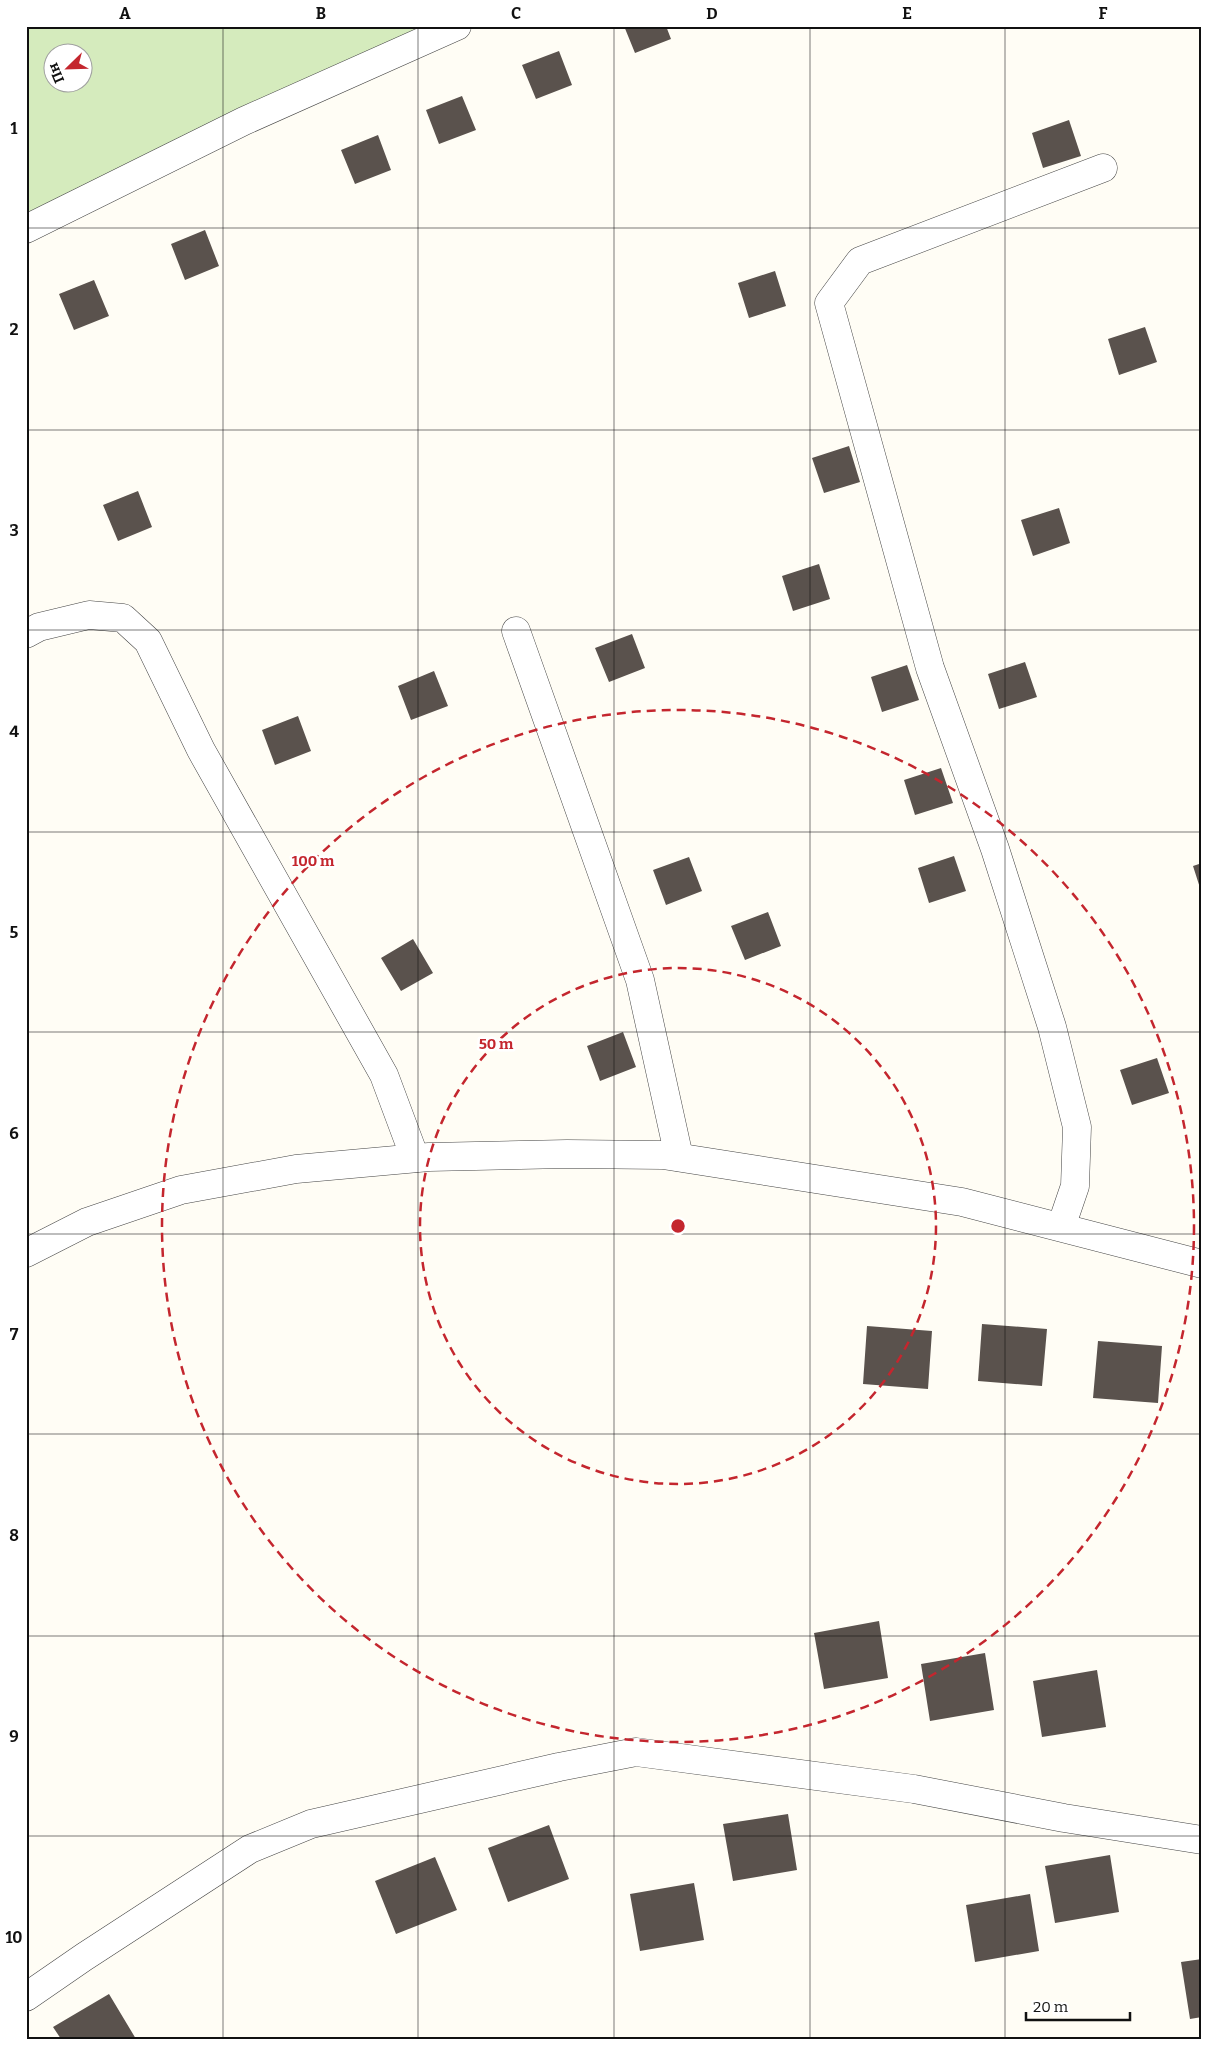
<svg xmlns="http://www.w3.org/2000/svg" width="1228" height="2065" viewBox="0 0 1228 2065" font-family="Bitter,serif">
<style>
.green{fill:#d5ebbd;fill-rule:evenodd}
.building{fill:#5a524d}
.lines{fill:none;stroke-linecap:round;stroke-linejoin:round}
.minor-casing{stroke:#444;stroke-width:29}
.tertiary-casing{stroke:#444;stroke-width:29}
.minor{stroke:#fff;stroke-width:28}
.tertiary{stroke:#fff;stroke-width:28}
.grid{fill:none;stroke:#111;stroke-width:1;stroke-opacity:0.55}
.ring{fill:none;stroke:#c4262e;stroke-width:2.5;stroke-dasharray:9 6}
.centre{fill:#c4262e;stroke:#fff;stroke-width:2.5}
.ring-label{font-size:15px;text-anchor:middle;font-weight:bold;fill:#c4262e;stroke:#fff;stroke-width:5;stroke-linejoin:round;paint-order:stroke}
.neatline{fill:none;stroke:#111;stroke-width:2}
.grid-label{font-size:16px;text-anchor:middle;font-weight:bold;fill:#111}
</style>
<rect width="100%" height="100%" fill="#fffdf5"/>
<path class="green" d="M26,26h431l-431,203zM52,52h30v30h-30z"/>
<path class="building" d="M624,26h42l5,13 -36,14z
M559,51l13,34 -36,14 -14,-34z
M462,96l14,34 -37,14 -13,-34z
M1069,120l12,36 -38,12 -11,-35z
M378,135l13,35 -36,14 -14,-34z
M205,230l14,36 -34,14 -14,-36z
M775,271l11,35 -37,12 -11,-35z
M94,280l15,36 -35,14 -15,-36z
M1145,327l12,35 -38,13 -11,-36z
M849,446l11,36 -36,11 -12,-35z
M138,491l14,36 -34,14 -15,-36z
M1059,508l11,35 -37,13 -12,-36z
M819,564l11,35 -37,12 -11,-35z
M632,634l13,34 -36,14 -14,-34z
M1025,662l12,35 -38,12 -11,-35z
M907,665l12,35 -37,12 -11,-35z
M434,671l14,35 -37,14 -13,-34z
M298,716l13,35 -36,14 -13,-35z
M941,768l12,35 -38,12 -11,-35z
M954,856l12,35 -37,12 -11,-35z
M689,857l13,34 -36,14 -13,-35z
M1202,863v28h-1l-8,-25z
M768,912l13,34 -36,14 -14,-34z
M413,939l20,34 -32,18 -20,-33z
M623,1032l13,35 -36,14 -13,-35z
M1157,1058l12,35 -37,12 -12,-35z
M982,1324l65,5 -5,57 -64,-5z
M867,1326l65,5 -4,58 -65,-5z
M1098,1341l64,5 -4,57 -65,-5z
M879,1621l9,57 -64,11 -10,-56z
M985,1653l9,57 -64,11 -9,-57z
M1097,1670l9,57 -64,10 -9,-56z
M788,1814l9,56 -64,11 -10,-57z
M549,1825l20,54 -61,23 -20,-54z
M1110,1855l9,57 -64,11 -10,-57z
M435,1857l22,53 -61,24 -21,-53z
M694,1883l10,57 -64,11 -10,-57z
M1030,1894l9,57 -64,11 -9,-57z
M1202,1959v58l-12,2 -9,-57z
M109,1994l27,45h-75l-8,-12z"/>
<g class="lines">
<defs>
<path id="minor" d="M26,229l218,-108 213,-95
M516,631l124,349 39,177
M26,634l13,-7 50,-12 34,3 25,23 53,109 183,325 31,83
M1061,1227l14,-41 2,-59 -25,-100 -57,-178 -65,-181 -101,-365 31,-42 243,-93
M26,1997l58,-40 166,-108 61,-25 248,-57 77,-15 278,37 150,29 138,22"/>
<path id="tertiary" d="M26,1253l61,-31 94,-32 115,-21 133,-12 138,-3 96,1 299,47 240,62"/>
</defs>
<use href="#minor" class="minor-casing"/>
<use href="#tertiary" class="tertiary-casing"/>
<use href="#minor" class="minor"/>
<use href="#tertiary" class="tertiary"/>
</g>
<path class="grid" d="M223,26v2013M418,26v2013M614,26v2013M810,26v2013M1005,26v2013M26,228h1176M26,430h1176M26,630h1176M26,832h1176M26,1032h1176M26,1234h1176M26,1434h1176M26,1636h1176M26,1836h1176"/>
<g class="ring">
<circle cx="678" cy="1226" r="258"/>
<circle cx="678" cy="1226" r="516"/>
</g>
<circle cx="678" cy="1226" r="8" class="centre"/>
<g class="ring-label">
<text x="313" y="866">100 m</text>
<text x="496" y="1049">50 m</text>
</g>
<rect width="1228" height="2065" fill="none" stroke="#ffffff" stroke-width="55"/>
<g transform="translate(68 68) rotate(247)"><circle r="24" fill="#ffffff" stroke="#a0a0a0"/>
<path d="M0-4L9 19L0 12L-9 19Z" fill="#c4262e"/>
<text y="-8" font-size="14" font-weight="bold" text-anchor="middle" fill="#111111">Пн</text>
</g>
<path d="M1026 2012v8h104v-8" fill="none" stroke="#111111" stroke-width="2.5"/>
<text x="1033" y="2012" font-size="15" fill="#111111" stroke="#ffffff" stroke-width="4" paint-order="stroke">20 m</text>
<rect x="28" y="28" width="1172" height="2010" class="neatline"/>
<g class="grid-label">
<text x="125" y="19">A</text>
<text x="321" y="19">B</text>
<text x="516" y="19">C</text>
<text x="712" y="19">D</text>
<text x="907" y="19">E</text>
<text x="1103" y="19">F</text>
<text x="14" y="134">1</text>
<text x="14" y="335">2</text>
<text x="14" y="536">3</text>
<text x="14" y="737">4</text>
<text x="14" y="938">5</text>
<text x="14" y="1139">6</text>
<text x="14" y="1340">7</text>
<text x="14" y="1541">8</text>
<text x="14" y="1742">9</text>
<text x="14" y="1943">10</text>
</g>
</svg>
